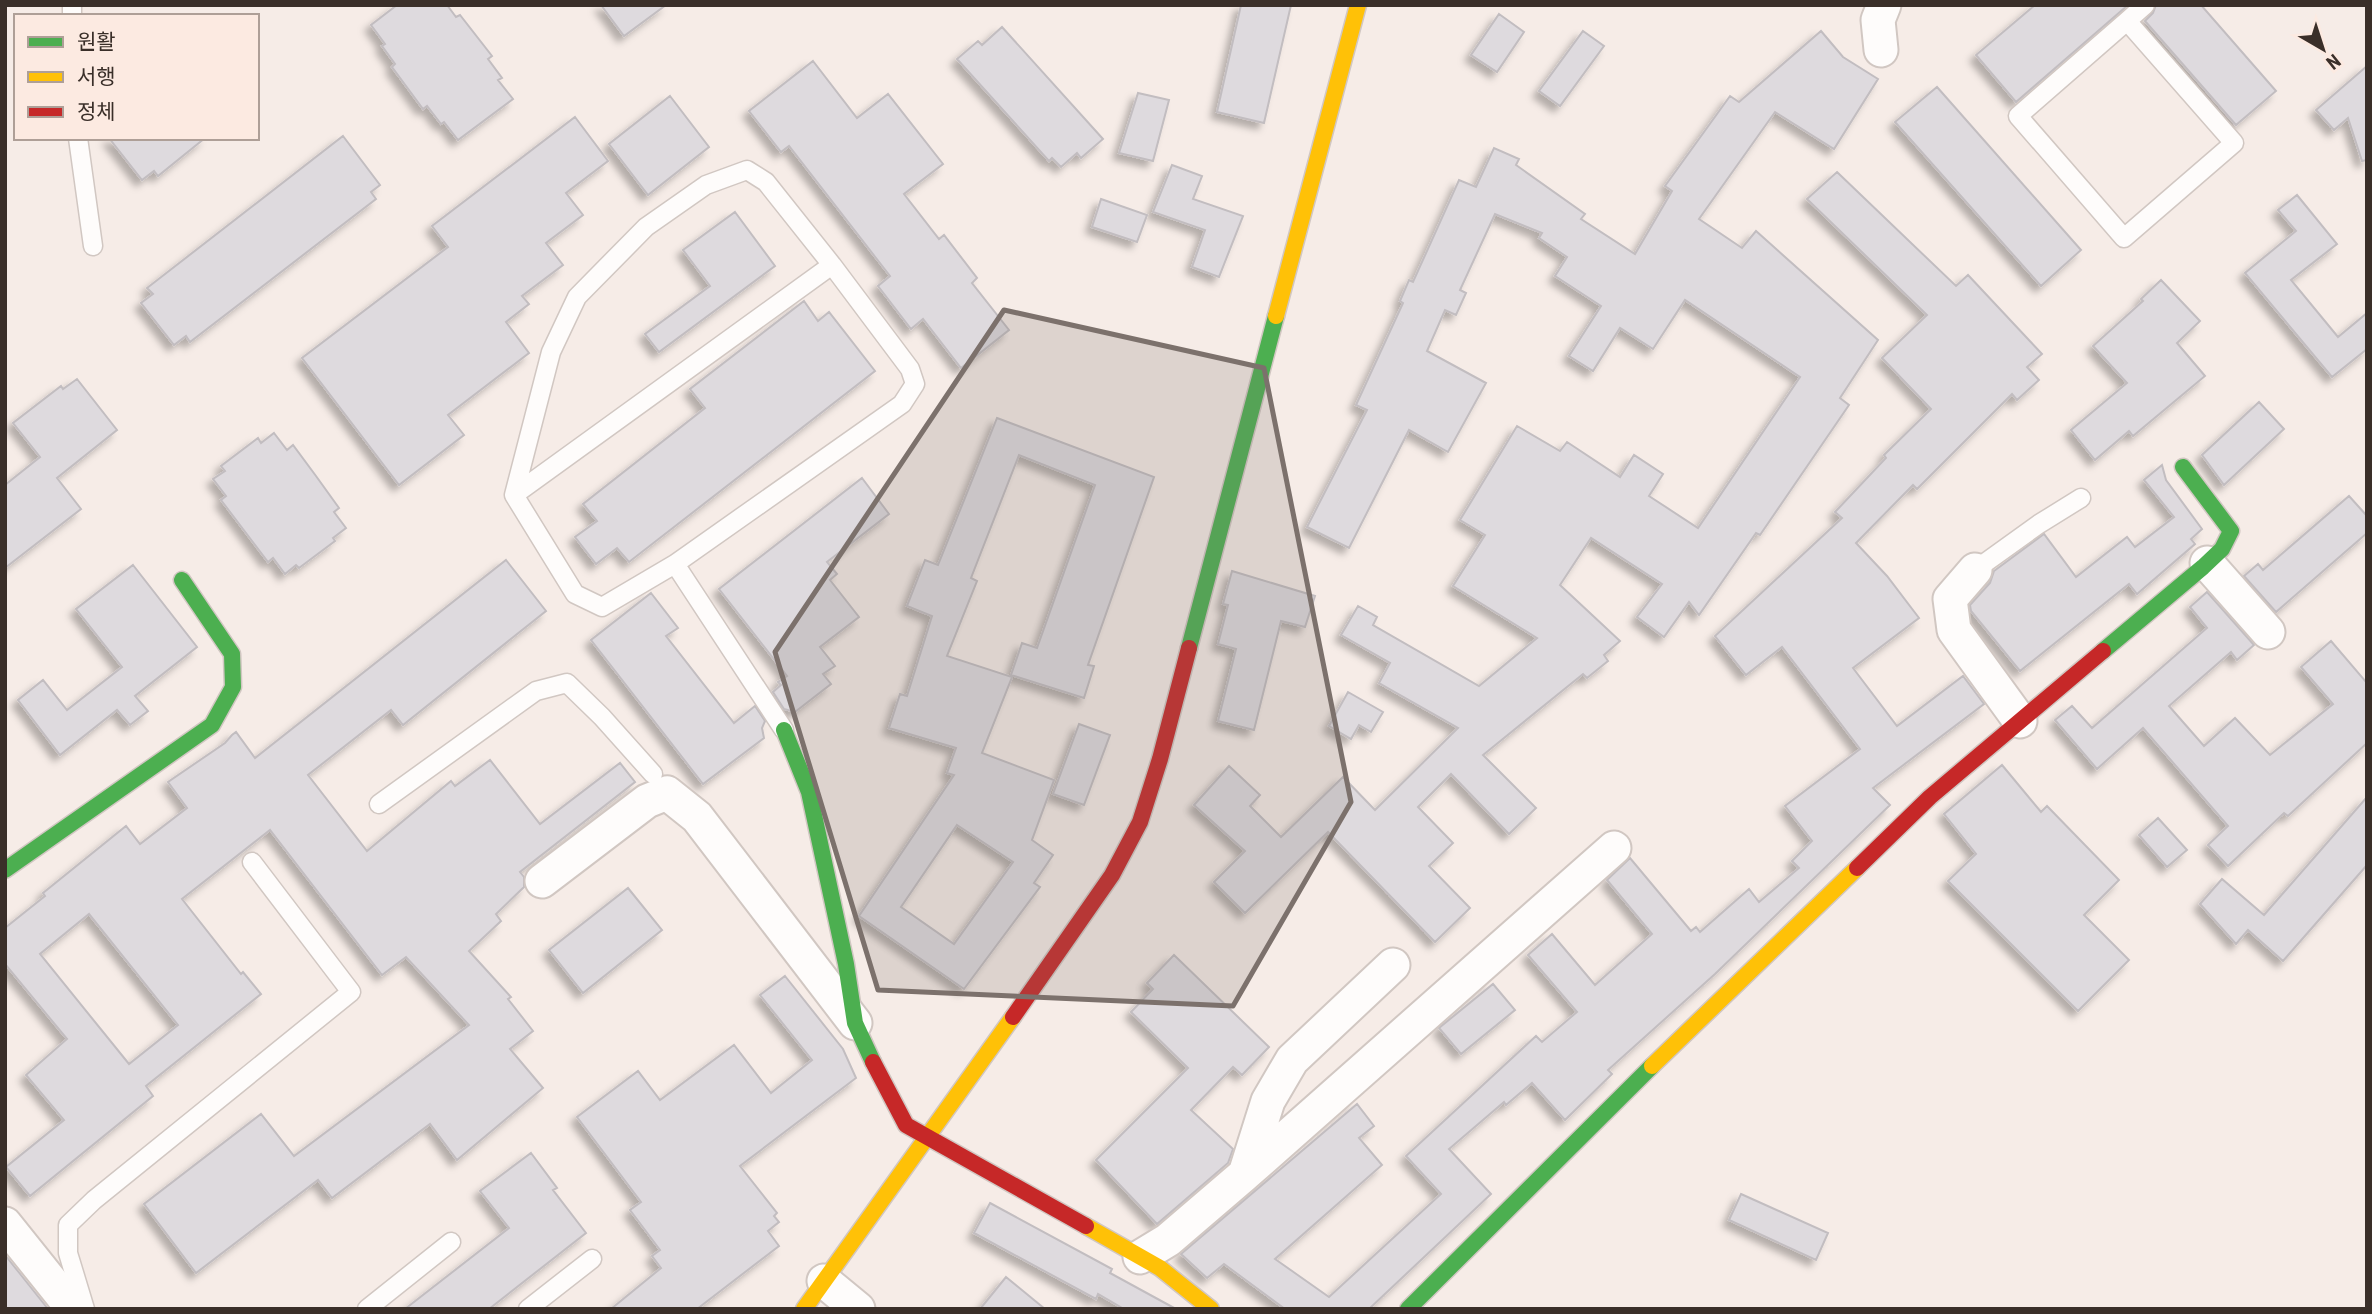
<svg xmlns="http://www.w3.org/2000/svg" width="2372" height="1314" viewBox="0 0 2372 1314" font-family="'Roboto Condensed','Noto Sans KR',sans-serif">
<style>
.building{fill:#dedade;stroke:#c2bdc0;stroke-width:2;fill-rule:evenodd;filter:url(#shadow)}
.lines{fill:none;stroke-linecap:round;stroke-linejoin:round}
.lane-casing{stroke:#d1c7c2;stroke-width:21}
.street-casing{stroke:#d1c7c2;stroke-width:37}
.fast-casing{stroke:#d1c7c2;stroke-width:19}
.slow-casing{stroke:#d1c7c2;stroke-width:19}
.jam-casing{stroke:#d1c7c2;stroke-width:19}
.lane{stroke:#fefcfb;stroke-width:18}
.street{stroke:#fefcfb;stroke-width:33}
.fast{stroke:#4caf50;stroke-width:16}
.slow{stroke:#ffc107;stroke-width:16}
.jam{stroke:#c62828;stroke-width:16}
.marked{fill:#7c716c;fill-opacity:0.2;stroke:#7c716c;stroke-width:5;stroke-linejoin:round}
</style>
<defs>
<filter id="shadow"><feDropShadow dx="-6" dy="6" stdDeviation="3.5" flood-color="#0004"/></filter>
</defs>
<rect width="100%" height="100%" fill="#f6ece7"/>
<path class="building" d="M397,5h50l9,12 4,-2 32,41 -4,3 14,19 -4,2 15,19 -55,41 -14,-18 -3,2 -14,-18 -4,3 -31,-42 3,-3 -13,-18 3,-2 -14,-19z
M601,5h65l-42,31z
M1241,5h50l-27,118 -47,-11z
M2035,5h93l-112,97 -40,-47z
M2156,5h45l75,86 -40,34 -91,-104 8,-8z
M1499,14l25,18 -27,40 -26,-17z
M1002,27l101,112 -22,19 -4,-5 -16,14 -9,-9 -3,3 -92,-102 21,-18 4,4z
M1583,31l21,15 -44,60 -21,-15z
M1821,31l22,26 35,22 -44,70 -59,-37 -76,107 43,29 14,-17 122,109 -38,58 9,7 -89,130 -4,-2 -57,82 -10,-13 -25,35 -27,-20 25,-33 -71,-46 -31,47 60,56 -16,14 4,6 -21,17 -4,-4 -100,81 53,53 -27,26 -58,-60 -33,33 35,36 -24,23 41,42 -35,34 -107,-110 -83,81 -31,-31 31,-31 -51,-46 35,-39 31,29 -10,11 31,31 62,-60 32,33 83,-82 -79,-45 11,-20 -49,-28 17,-29 19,11 -4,8 106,61 58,-48 -84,-52 32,-51 -25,-15 57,-94 43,25 7,-9 53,35 14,-22 29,19 -14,22 49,32 102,-151 -115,-77 -32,49 -33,-21 -27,43 -24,-15 32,-50 -46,-30 12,-19 -28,-19 3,-5 -47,-19 -35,76 6,3 -10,22 -11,-5 -18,41 59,32 -38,69 -39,-22 -60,118 -42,-21 60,-117 -11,-5 47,-102 -3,-2 9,-21 4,2 46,-102 17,7 18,-39 25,11 -3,6 69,49 -4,5 54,35 37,-63 -7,-5 65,-90 9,6z
M813,61l44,57 31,-24 55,70 -39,30 35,45 5,-4 33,43 -5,5 37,47 -48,38 -38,-49 -12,10 -33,-43 12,-10 -101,-130 -8,6 -32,-41z
M2367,66v94l-5,1 -14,-43 -14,12 -18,-20z
M1937,87l144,163 -40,36 -146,-164z
M1138,93l31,7 -16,61 -34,-8z
M670,96l39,51 -61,48 -39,-51z
M575,117l33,44 -42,32 17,22 -37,28 17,22 -41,31 7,8 -23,18 23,31 -81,62 16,20 -65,50 -97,-127 146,-111 -16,-21z
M343,136l37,49 -9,7 5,7 -186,143 -4,-6 -12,9 -33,-42 12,-9 -6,-6z
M109,138h96l-47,38 -4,-5 -12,9z
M1172,165l30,11 -9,23 50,17 -24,61 -27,-10 13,-37 -52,-18z
M1837,172l119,114 12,-11 74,79 -15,13 12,13 -22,20 -5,-6 -95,95 -4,-4 -57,58 31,33 32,42 -66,50 44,58 66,-50 21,28 -111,84 17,17 -175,169 -107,96 4,4 -47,46 -33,-37 -26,22 -2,-3 -55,47 42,45 -122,115h-84l-61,-45 -17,14 -26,-24 176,-150 17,22 -15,12 23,27 -107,94 54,38 112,-103 -35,-38 130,-120 6,6 35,-30 -49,-57 24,-21 43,51 57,-51 -45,-54 23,-22 61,73 5,-4 4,5 49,-43 10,13 40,-34 -7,-7 20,-20 -27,-35 75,-57 -78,-102 -36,28 -31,-39 127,-118 -7,-6 51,-54 -2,-3 47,-46 -49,-51 45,-43 -120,-116z
M2297,195l40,49 -46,36 47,57 29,-24v36l-35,28 -87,-104 51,-42 -18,-21z
M1101,199l46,16 -10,27 -45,-15z
M735,212l40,54 -116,86 -14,-18 65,-48 -27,-36z
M2161,280l39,41 -23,22 28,33 -72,60 -4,-5 -34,29 -24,-30 56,-47 -34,-37 50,-45 -2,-2z
M804,301l14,20 11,-9 46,59 -246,191 -12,-14 -21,16 -21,-27 22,-16 -14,-17 122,-96 -15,-19z
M77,379l40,51 -60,48 24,31 -76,59v-83l35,-28 -27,-34 48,-37 2,3z
M2259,402l25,27 -60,56 -22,-30z
M997,418l157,59 -66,188 6,1 -10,32 -73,-23 11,-32 15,5 58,-163 -76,-30 -48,123 6,3 -30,75 65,21 -30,76 72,27 -22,60 21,15 -19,28 6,4 -76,102 -105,-73 95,-141 -7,-2 9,-25 -67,-20 11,-34 7,2 25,-80 -25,-10 18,-46 13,5zM957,825l56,37 -59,82 -53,-37z
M274,433l13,17 6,-5 23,31 23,32 -5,4 12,16 -13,10 2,3 -36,27 -3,-3 -11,9 -12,-16 -5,4 -47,-62 5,-4 -13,-17 12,-8 -4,-5 37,-28 3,5z
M2162,465l4,15 36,49 -11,10 4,5 -58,50 -8,-10 -109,87 -49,-60 -1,-6 20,-22 4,-12 50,-37 32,43 51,-40 8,10 39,-30 -30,-37z
M862,478l27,36 -62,48 10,12 -7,6 29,37 -39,30 15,19 -12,8 8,10 -36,28 -11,-3 -11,-17 8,-7 -3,-3 9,-6 -68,-87z
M2349,496l18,20v17l-91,79 -32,-36 14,-12 5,6z
M506,560l40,51 -143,114 -12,-15 -83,65 59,76 84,-70 4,5 35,-26 50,64 80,-61 15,19 -115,90 4,5v10l-28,27 5,7 -32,30 42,46 -3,2 25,32 -23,18 33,39 -86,72 -27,-36 -98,74 -14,-18 -122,93 -52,-69 117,-90 33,42 175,-131 -63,-68 -24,18 -112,-145 -88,69 59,75 2,-2 18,22 -115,92 7,10 -123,100 -24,-29 58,-47 -38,-45 41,-36 -62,-75v-36l40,-32 -2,-3 83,-67 14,18 47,-36 -19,-26 57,-39 7,-8 4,-3 19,26zM89,914l89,111 -49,39 -89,-110z
M133,565l64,82 -62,49 13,15 -18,14 -13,-15 -57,45 -42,-55 25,-20 24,30 55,-43 -46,-58z
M1232,571l83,25 -10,31 -24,-6 -27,109 -36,-9 18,-72 -18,-5 10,-39 -5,-1z
M2207,592l47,53 -17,15 -6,-8 -62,54 35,40 31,-28 35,37 63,-51 -32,-37 30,-26 36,42v60l-79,73 -4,-3 -56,53 -20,-21 20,-19 -85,-98 -46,41 -42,-49 17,-14 20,22 115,-100 -17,-21z
M651,593l27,35 -12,8 68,87 21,-17 10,15 -3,7 2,10 -61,46 -112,-144z
M1348,692l35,20 -12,20 -12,-7 -8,14 -22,-13z
M1079,724l31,11 -26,70 -31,-11z
M2002,765l39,47 6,-6 72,74 -35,35 45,45 -51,51 -130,-130 28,-27 -32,-40z
M2367,797v68l-84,96 -35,-31 -12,14 -36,-40 22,-25 42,36z
M2158,818l29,32 -20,17 -28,-32z
M628,888l34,42 -79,63 -34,-43z
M1174,955l95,92 -27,28 -9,-8 -42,43 42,39 -5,14 -71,61 -61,-64 92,-92 -57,-56 22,-23 -6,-6z
M785,976l58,73 13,29 -116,88 37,47 -3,3 5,6 -11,9 11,15 -82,63h-86l50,-41 -9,-12 8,-6 -30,-40 11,-8 -64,-85 61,-46 22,29 74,-55 37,48 41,-33 -52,-65z
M1493,984l22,26 -54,44 -22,-26z
M531,1153l26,35 -4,2 33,43 -97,76h-84l104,-81 -29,-37z
M1741,1194l87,39 -12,27 -87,-40z
M990,1203l122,66 -2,4 66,36h-52l-26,-15 -2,5 -122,-66z
M5,1255l43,54h-43z
M1006,1277l39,32h-65z"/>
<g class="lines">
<defs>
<path id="lane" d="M72,5v11
M2127,21l107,122 -110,95 -106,-122 109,-95 18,-16
M78,138l15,108
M514,495l37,-143 26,-55 69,-70 60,-42 41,-15 19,12 66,83 78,104 5,15 -13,20 -227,160 -73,43 -27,-13 -61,-99 318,-230
M675,564l109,166
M1975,570l64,-46 42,-26
M379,804l157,-113 31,-8 35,34 51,57
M85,1309l-17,-56v-28l26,-25 257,-208 -99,-130
M367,1309l84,-67
M528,1309l64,-50"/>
<path id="street" d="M1881,50l-3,-30 6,-15
M2207,563l61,69
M1975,570l-25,29 4,31 66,91
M542,881l105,-80 20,-8 30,24 158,206
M1245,1174l369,-326
M5,1224l68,85
M1140,1257l28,-17 77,-66 23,-73 24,-41 101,-95
M824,1281l34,28"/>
<path id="fast" d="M1189,648l87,-332
M2103,651l100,-84 19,-18 9,-18 -48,-64
M784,730l25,62 37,172 9,59 18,39
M5,870l207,-145 21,-38 -1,-33 -50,-74
M1408,1309l244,-243"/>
<path id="slow" d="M1276,316l82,-311
M1652,1066l205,-198
M1086,1226l74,42 51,41
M804,1309l209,-292"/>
<path id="jam" d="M1857,868l73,-71 173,-146
M1013,1017l99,-142 28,-53 20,-63 29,-111
M873,1062l33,63 180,101"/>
</defs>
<use href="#lane" class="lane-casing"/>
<use href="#street" class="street-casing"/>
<use href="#fast" class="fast-casing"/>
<use href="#slow" class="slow-casing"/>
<use href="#jam" class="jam-casing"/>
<use href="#lane" class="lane"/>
<use href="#street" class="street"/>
<use href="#fast" class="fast"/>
<use href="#slow" class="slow"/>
<use href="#jam" class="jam"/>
</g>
<path class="marked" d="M1004,310l260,58 87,434 -118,204 -355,-16 -103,-338z"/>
<rect width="2372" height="1314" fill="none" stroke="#3a2f29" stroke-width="14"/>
<rect x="14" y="14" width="245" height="126" fill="#fceae1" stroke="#ae9f97" stroke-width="2"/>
<rect x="28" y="37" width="35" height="10" fill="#4caf50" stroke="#ae9f97" stroke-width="2"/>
<text x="77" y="49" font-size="21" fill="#3a2f29">원활</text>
<rect x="28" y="72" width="35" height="10" fill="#ffc107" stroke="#ae9f97" stroke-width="2"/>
<text x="77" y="84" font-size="21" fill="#3a2f29">서행</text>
<rect x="28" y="107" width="35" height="10" fill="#c62828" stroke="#ae9f97" stroke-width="2"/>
<text x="77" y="119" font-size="21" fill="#3a2f29">정체</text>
<g transform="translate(2323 49) rotate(141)" stroke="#fceae1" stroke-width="5" paint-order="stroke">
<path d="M0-5L12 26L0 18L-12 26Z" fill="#3a2f29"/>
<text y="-10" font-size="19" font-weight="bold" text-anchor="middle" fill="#3a2f29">N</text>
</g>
</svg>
